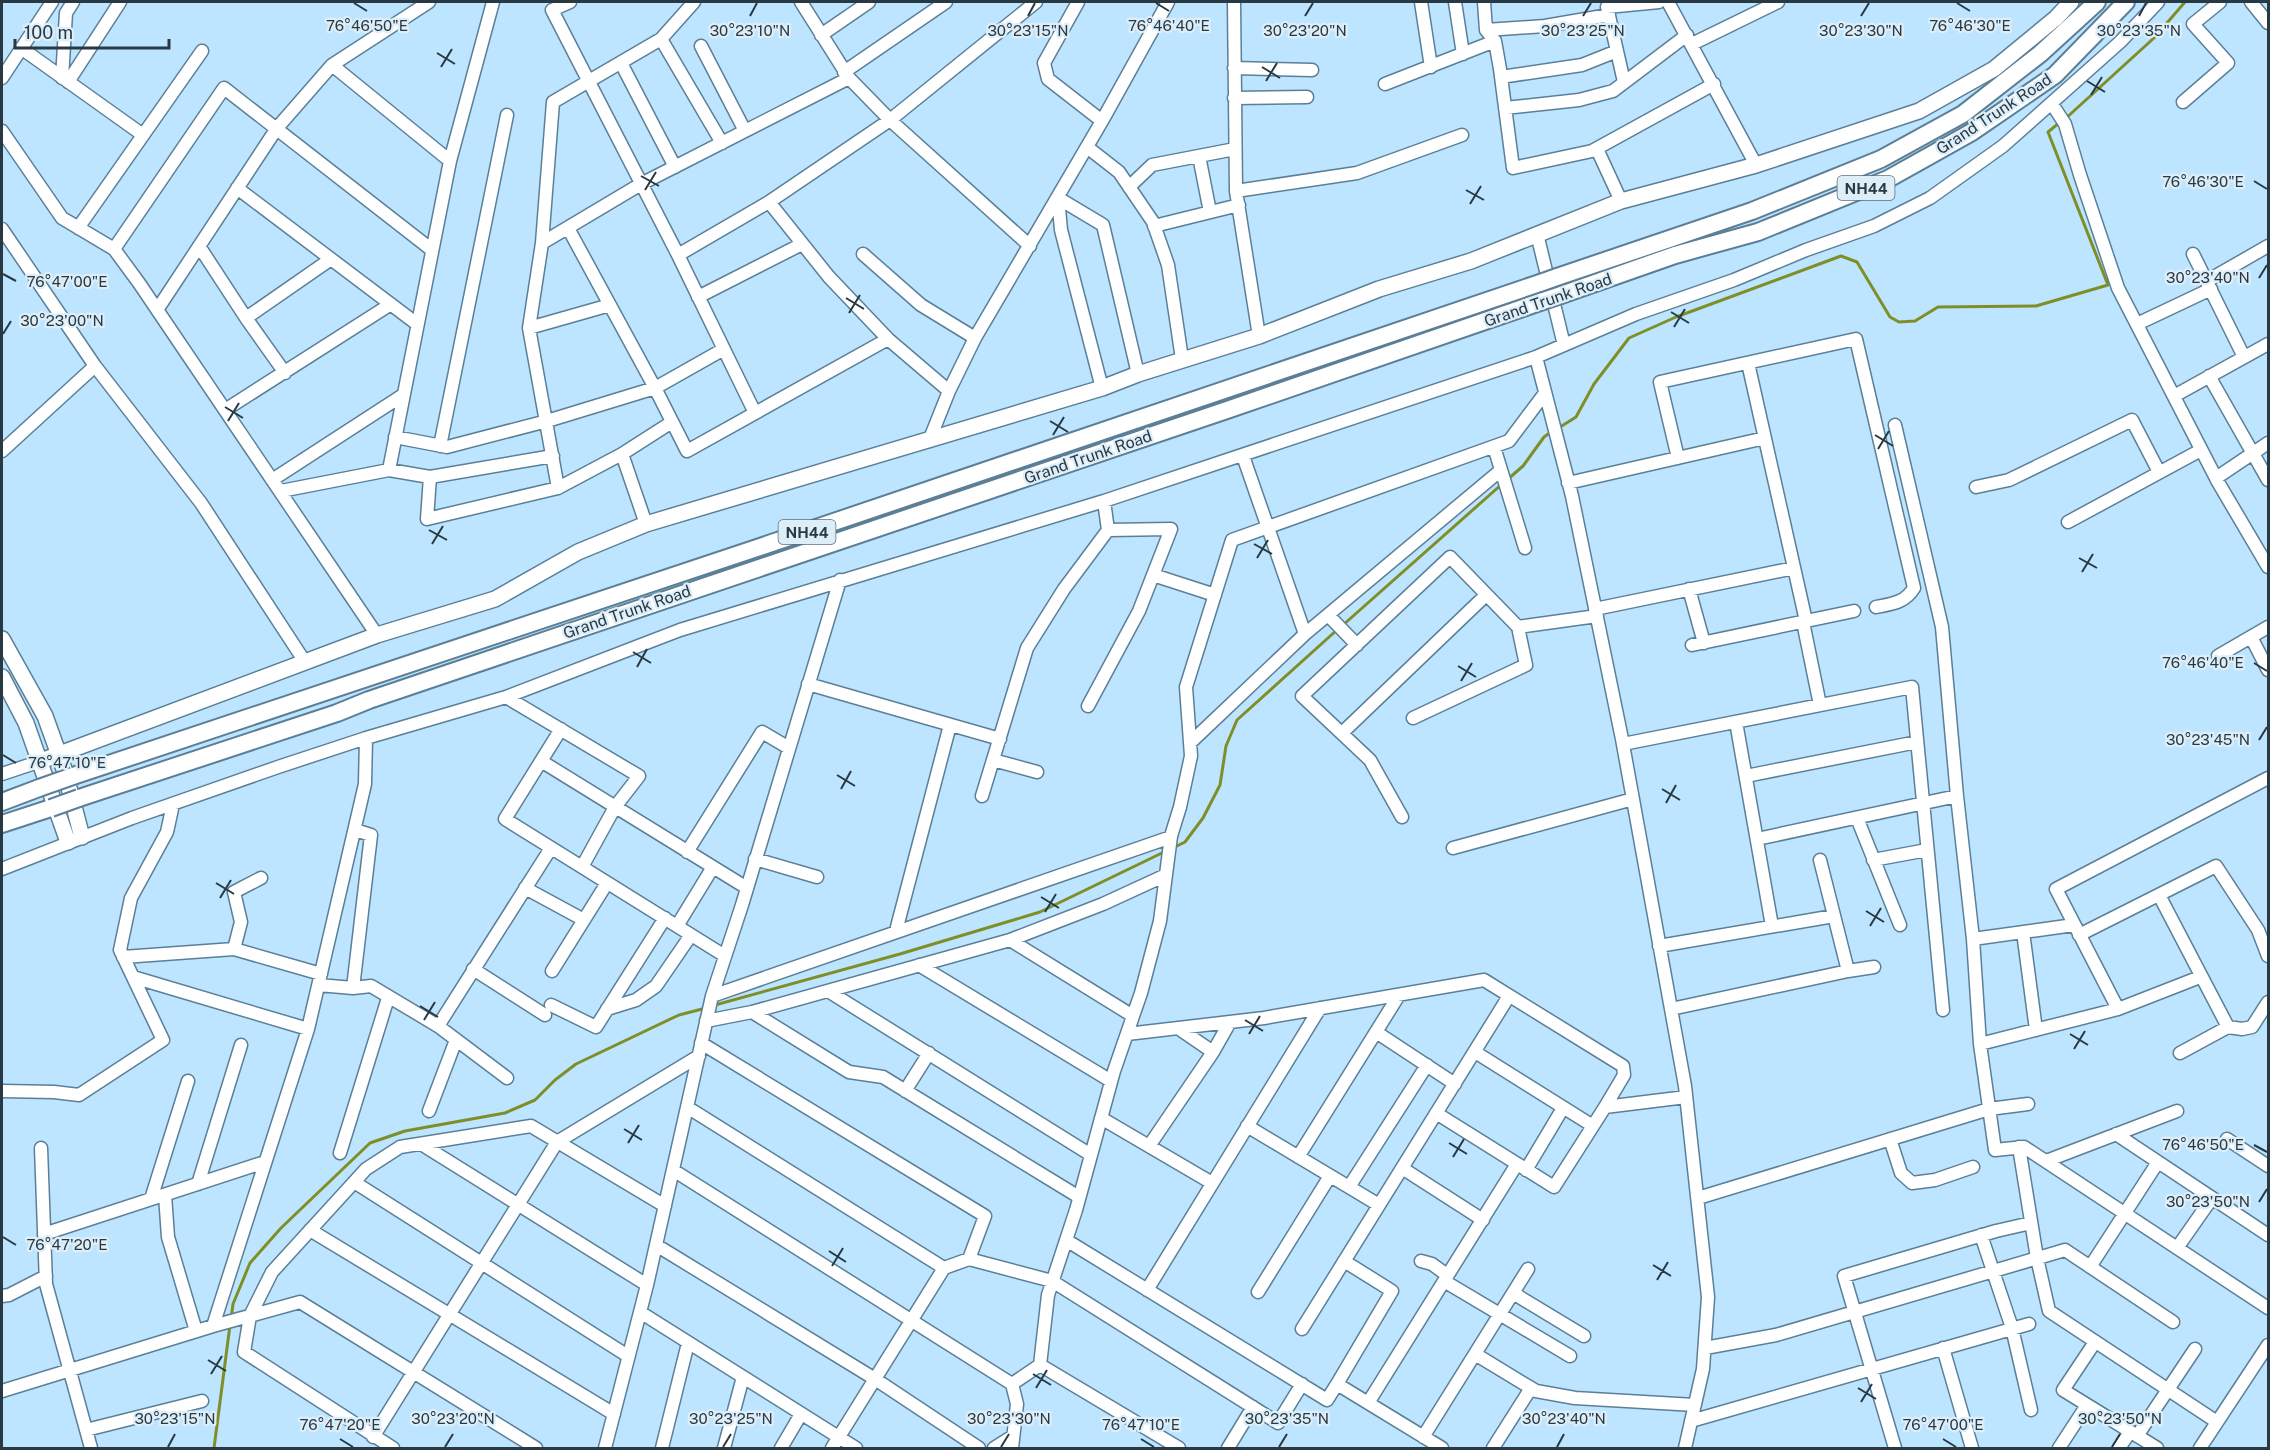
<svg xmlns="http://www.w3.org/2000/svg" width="2270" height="1450" viewBox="0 0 2270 1450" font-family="'Public Sans',sans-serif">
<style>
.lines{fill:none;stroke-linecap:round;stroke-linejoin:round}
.stream{stroke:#808e27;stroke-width:3}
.minor-casing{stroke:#5b7f97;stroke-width:15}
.major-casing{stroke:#5b7f97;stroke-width:18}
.highway-casing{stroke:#5b7f97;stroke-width:20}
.minor{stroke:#fff;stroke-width:12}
.major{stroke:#fff;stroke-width:15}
.highway{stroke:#fff;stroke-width:16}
.highway-bridge-casing{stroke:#5b7f97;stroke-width:20;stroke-linecap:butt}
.highway-bridge{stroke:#fff;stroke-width:16}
.ticks{fill:none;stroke:#293943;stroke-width:2}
.labels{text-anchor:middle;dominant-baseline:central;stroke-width:4.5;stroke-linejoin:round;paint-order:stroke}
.shield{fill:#deeef9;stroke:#5f6f7a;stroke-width:1.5}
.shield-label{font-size:15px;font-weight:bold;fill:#293943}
.street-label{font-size:16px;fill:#293943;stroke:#deeef9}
.ticks-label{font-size:15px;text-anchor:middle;fill:#293943;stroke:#deeef9;stroke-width:4.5;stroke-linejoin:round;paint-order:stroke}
</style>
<rect width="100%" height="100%" fill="#bde5ff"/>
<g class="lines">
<path class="stream" d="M2065,119l89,-81 31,-36
M1557,429l19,-12 18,-33 35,-46 47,-21 165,-61 16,6 33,55 9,5 16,-1 23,-14 98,-1 72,-21 -60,-153 11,-9
M1507,480l16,-14 21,-29 7,-5
M1343,625l159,-141
M1173,848l12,-6 18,-24 17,-33 6,-39 11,-26 101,-91
M715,1005l185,-51 140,-42 124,-60
M231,1319l2,-15 17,-41 31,-35 89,-85 35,-12 100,-18 30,-13 20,-20 21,-16 103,-49 27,-7
M214,1448l16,-123"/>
<defs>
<path id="minor" d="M570,2l-18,8 126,245 77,158
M801,2l48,76 41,42 140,126
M1078,2l-34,61 4,16 54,42
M1234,2l2,189 23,145
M1421,2l10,65
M1455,2l8,52
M1484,2l2,28 9,11 5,28 13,99 79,-17 122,-67
M1668,2l88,163
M2251,2l17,21
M1486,30l59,-4 64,-11
M821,35l48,-33
M661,39l61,104
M1692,44l86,-42
M701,46l44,85
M21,48l122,87
M621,63l54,104
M332,65l118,96
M1234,68l78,2
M844,72l102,-70
M1501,77l81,-12 35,-14
M2,78l50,-76
M62,78l4,-65 7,-11
M68,82l52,-80
M1624,82l-17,-75 52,-5
M1385,84l110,-43
M1234,98l73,-1
M2183,102l45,-39 -35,-39 27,-22
M2052,104l13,20 15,51 38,113 100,194 50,85
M1505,108l74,-8 34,-9 74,-56
M2,131l60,87 52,31 25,34 238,352
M1087,147l32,25 34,50 15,43 14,94
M1597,149l24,52
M1199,156l11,56
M1129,187l23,-22 83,-16
M237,188l180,136
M1236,191l121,-18 105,-38
M1058,198l45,27 35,149
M1058,198l3,32 41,158
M769,202l60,75 59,62 61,52
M1154,226l85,-21
M78,228l124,-177
M568,228l87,160 32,63 201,-112
M2,229l93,137 106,137 104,159
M1537,234l27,111
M542,243l99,-59 208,-106
M199,246l47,72 39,55
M114,249l110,-161 208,162
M863,254l58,51 54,33
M2193,254l51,103
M678,255l91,-53 121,-82 146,-118
M2207,281l61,-35
M698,297l104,-53
M157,310l120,-182 55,-63 97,-63
M246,318l85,-59
M2137,324l74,-35
M529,328l81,-23
M1536,357l36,139 50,243 63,347 23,211 -5,72 -18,79
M1748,363l58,258
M2209,376l59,104
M2174,396l94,-52
M225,410l166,-106
M1895,425l47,202 15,169 16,143 7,105 15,106 29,-3 244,161
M395,437l52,10 100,-26 108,-33 69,-39
M929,441l20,-50 26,-53 127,-217 66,-119
M440,446l67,-331
M1494,447l31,101
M2,451l93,-85
M622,454l24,70
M1243,456l62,178
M1678,458l-18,-76 196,-43 58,249c-9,15 -23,16 -38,19
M389,470l61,-309 43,-159
M430,477l-3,42 131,-31 64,-34 50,-32
M2216,478l52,-35
M272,480l131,-85
M1568,483l197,-45
M1976,487l33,-7 123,-60 27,52
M558,488l-29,-160 13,-85 11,-141 108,-63 33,-37
M281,491l108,-21 41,7 123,-21
M1104,501l4,29
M2068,522l133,-72
M1153,575l62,20
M1689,589l15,54
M1595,609l199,-41
M1328,615l29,30
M1803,622l17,83
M2251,637l17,33
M1692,645l162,-34
M2218,656l50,-29
M808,684l192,55
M506,697l133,79 -24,31 -33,60
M1413,718l113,-53 -8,-38
M1736,722l36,204
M561,729l-56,90 220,137
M1342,733l144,-138
M1190,743l115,-109 196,-164
M1623,744l289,-57 31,323
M993,760l44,12
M541,761l206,127
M2,774l39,-13
M1746,776l171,-34
M982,796l45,-148 37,-59 44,-59 63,-1 -32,82 -51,95
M1402,817l-32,-57 -68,-64 148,-139 68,70 79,-11
M1857,818l43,107
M1757,839l200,-43
M1453,848l180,-49
M687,852l75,-120 27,16
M755,859l62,18
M1820,860l28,111
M1873,860l54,-10
M2,869l130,-51 146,-51 88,-29 140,-41 174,-67 424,-129 432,-144 100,-43 98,-34 72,-30 68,-24 56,-28 73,-52 117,-104 38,-40
M525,888l59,32
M2159,895l69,132 -48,26
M677,926l36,-59
M897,927l53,-202
M2023,932l13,98
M2079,935l137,-69 42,64 10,26
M1973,939l101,-14
M1010,940l123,76
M1659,946l175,-30
M234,949l7,-27 -7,-30 27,-14
M123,957l111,-8 87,25
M919,965l192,116
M473,969l72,46
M552,971l55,-88
M133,977l175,52
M319,985l34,3 18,-2 67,40 69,52
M353,988l18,-153 -16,-5
M828,991l263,164
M712,996l459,-159
M551,1005l45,22 69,-109
M607,1009l29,-9 20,-14 35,-51
M1671,1009l177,-38 26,-4
M2118,1009l-62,-120 212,-111
M752,1012l97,60 34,5 196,120
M706,1021l46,-9 258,-72 93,-36 63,-29
M438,1026l113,-178
M2228,1027l14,2 10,-2 16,-25
M1376,1032l79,52
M1127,1034l137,-16 220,-38 139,86 1,9 -19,32
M701,1043l284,173 -16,43
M1980,1044l138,-35 82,-32
M1213,1052l17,-30
M1475,1052l118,74
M2,1091l52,1 25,3 84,-55 -43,-90 11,-52 36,-66 5,-23
M905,1091l24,-38
M687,1107l257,161 25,-9 83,22 226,142 24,-39
M429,1111l27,-71
M1436,1113l118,74 51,-80 81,-10
M1101,1118l111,65
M1247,1126l132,79
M2116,1134l152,101
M1890,1139l11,34 11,10 23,-3 38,-13
M2227,1139l41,27
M421,1144l226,141
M1149,1146l64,-94 -35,-24
M2019,1147l18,111 12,53 168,111
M41,1148l5,136 45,164
M340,1153l48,-155
M1298,1157l101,-162
M2046,1161l131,-50
M1402,1168l81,52
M673,1170l339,214 5,20 -5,44
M1526,1170l37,-62
M354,1182l274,174
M198,1184l43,-139
M1349,1187l78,-122
M165,1195l3,42 28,94
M1698,1198l291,-89 39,-5
M151,1199l37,-118
M310,1230l304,184
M44,1234l221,-72
M1981,1235l31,93 19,82
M1066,1240l261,160 10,-16 105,64
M656,1245l219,134 104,69
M2177,1248l35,-50
M1421,1261l11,3 15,11
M2090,1267l68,-105
M1444,1281l126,75
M1147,1290l173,-282
M1258,1292l72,-116
M1513,1293l71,43
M2,1296l7,-1 37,-19
M640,1312l216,136
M213,1326l95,-297 57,-245 1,-46
M1302,1329l207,-333
M2095,1342l-32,48 94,58
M1705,1348l71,-13 289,-85 108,72
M1943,1348l29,100
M1475,1354l61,37 39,7 120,7
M1040,1365l139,83
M1012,1384l28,-19 8,-70 28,-85 38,-139 27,-78 19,-72 11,-85 9,-29 11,-51 -5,-69 46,-147 277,-99 36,-48
M1337,1384l55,-93 -48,-30
M2,1391l211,-65 87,-24 236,146
M1368,1403l149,-239
M1691,1421l338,-97
M86,1430l116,-29
M2137,1436l58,-87
M373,1437l184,-295 142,-86
M1423,1437l105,-168
M393,1448l-149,-96 6,-36 22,-44 94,-103 34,-22 131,-21 134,80
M605,1448l42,-163 65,-289 30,-91 98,-325
M662,1448l26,-105
M724,1448l19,-71
M781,1448l20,-34
M832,1448l112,-180
M994,1448l19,-12
M1228,1448l25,-41
M1493,1448l38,-60
M1895,1448l-51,-172 152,-45 35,-8
M2059,1448l28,-43
M2119,1448l11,-16
M2200,1448l68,-103"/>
<path id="major" d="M2,639l43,77 19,53 18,68
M2,677l24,46 42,119
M41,761l336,-126 118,-36 83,-47 68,-28 456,-136 36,-14 121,-38 120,-47 92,-28 150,-60 135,-36 163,-54 75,-42 62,-51 15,-16"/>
<path id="highway" d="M1557,277l195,-66 129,-52 82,-45 77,-60 57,-52
M1561,295l114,-40 83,-23 130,-53 84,-47 83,-57 71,-73
M73,776l678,-226 789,-267
M79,798l258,-85 32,-13 858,-290 316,-109
M2,802l37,-14
M2,824l49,-16"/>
</defs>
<use href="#minor" class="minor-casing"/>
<use href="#major" class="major-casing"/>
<use href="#highway" class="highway-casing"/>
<use href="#minor" class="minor"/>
<use href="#major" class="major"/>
<use href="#highway" class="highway"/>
<defs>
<path id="highway-bridge" d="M1540,283l17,-6
M1543,301l18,-6
M39,788l34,-12
M51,808l28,-10"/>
</defs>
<use href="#highway-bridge" class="highway-bridge-casing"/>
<use href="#highway-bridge" class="highway-bridge"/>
</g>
<path class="ticks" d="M354,3l13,8M1156,3l13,8M1957,3l13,8M750,16l7,-13M1028,16l7,-13M1305,16l8,-13M1583,16l8,-13M1861,16l8,-13M2139,16l7,-13M437,53l18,11M441,67l11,-18M1262,67l18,11M1266,81l11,-18M2087,81l18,11M2091,95l11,-18M641,176l18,10M2254,181l13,8M645,190l11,-18M1466,190l18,10M1470,204l11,-18M3,274l13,7M2259,278l8,-13M846,298l18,11M1671,312l18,11M849,313l11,-18M1674,327l11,-18M3,334l8,-13M225,407l18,11M228,421l11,-18M1050,421l18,11M1053,435l11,-18M1875,435l18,11M1878,449l11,-18M429,530l18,10M432,544l11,-18M1254,544l18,10M1257,558l11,-18M2079,558l18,10M2082,572l11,-18M633,652l18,11M2254,663l13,8M1458,666l18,11M637,667l10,-18M1461,681l11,-18M2259,740l8,-13M3,755l13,8M837,775l18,11M841,789l10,-18M1662,789l18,11M1666,803l10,-18M216,883l18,11M1041,897l18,11M220,898l11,-18M1866,911l18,11M1045,912l11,-18M1870,926l11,-18M420,1006l18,11M424,1020l11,-18M1245,1020l18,11M1249,1034l11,-18M2070,1034l18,11M2074,1049l11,-18M624,1129l18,11M628,1143l11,-18M1449,1143l18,11M2254,1145l13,7M1453,1157l11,-18M2259,1202l8,-13M3,1237l13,8M829,1251l17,11M1653,1265l18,11M832,1266l11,-18M1657,1280l11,-18M208,1360l18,11M211,1374l11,-18M1033,1374l18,11M1036,1388l11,-18M1858,1388l18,11M1861,1402l11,-18M340,1439l13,8M1141,1439l13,8M1943,1439l13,8M168,1447l7,-13M445,1447l8,-13M723,1447l8,-13M1001,1447l8,-13M1279,1447l8,-13M1557,1447l7,-13M2112,1447l8,-13"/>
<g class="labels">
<g class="shield">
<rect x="1837.5" y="176" width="57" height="24" rx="4.5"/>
<rect x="778.5" y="520" width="57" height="24" rx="4.5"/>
</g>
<g class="shield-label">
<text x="1866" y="188">NH44</text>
<text x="807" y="532">NH44</text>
</g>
<g class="street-label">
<text transform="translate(1994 114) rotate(-33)">Grand Trunk Road</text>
<text transform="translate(1548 300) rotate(-19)">Grand Trunk Road</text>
<text transform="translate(1088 457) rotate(-19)">Grand Trunk Road</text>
<text transform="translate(627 612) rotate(-19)">Grand Trunk Road</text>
</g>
</g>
<g class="ticks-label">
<text x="367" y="31">76°46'50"E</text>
<text x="1169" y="31">76°46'40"E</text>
<text x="1970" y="31">76°46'30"E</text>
<text x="1028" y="36">30°23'15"N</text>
<text x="1305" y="36">30°23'20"N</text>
<text x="1583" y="36">30°23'25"N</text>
<text x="1861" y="36">30°23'30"N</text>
<text x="2139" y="36">30°23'35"N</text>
<text x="750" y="36">30°23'10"N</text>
<text x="2203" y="187">76°46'30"E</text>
<text x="2208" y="283">30°23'40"N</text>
<text x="67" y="287">76°47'00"E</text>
<text x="62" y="326">30°23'00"N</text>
<text x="2203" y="668">76°46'40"E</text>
<text x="2208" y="745">30°23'45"N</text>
<text x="67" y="768">76°47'10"E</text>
<text x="2203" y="1150">76°46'50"E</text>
<text x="2208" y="1207">30°23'50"N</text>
<text x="67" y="1250">76°47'20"E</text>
<text x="175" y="1424">30°23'15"N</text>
<text x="453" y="1424">30°23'20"N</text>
<text x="731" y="1424">30°23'25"N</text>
<text x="1009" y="1424">30°23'30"N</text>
<text x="1287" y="1424">30°23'35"N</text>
<text x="1564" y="1424">30°23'40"N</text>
<text x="2120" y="1424">30°23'50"N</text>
<text x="340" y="1430">76°47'20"E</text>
<text x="1141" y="1430">76°47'10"E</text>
<text x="1943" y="1430">76°47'00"E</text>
</g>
<rect width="2270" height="1450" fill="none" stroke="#293943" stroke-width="6"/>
<path d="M15 39v9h154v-9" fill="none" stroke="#293943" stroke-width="3"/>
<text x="24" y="39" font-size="18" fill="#293943" stroke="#deeef9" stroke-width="4.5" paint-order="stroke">100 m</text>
</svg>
